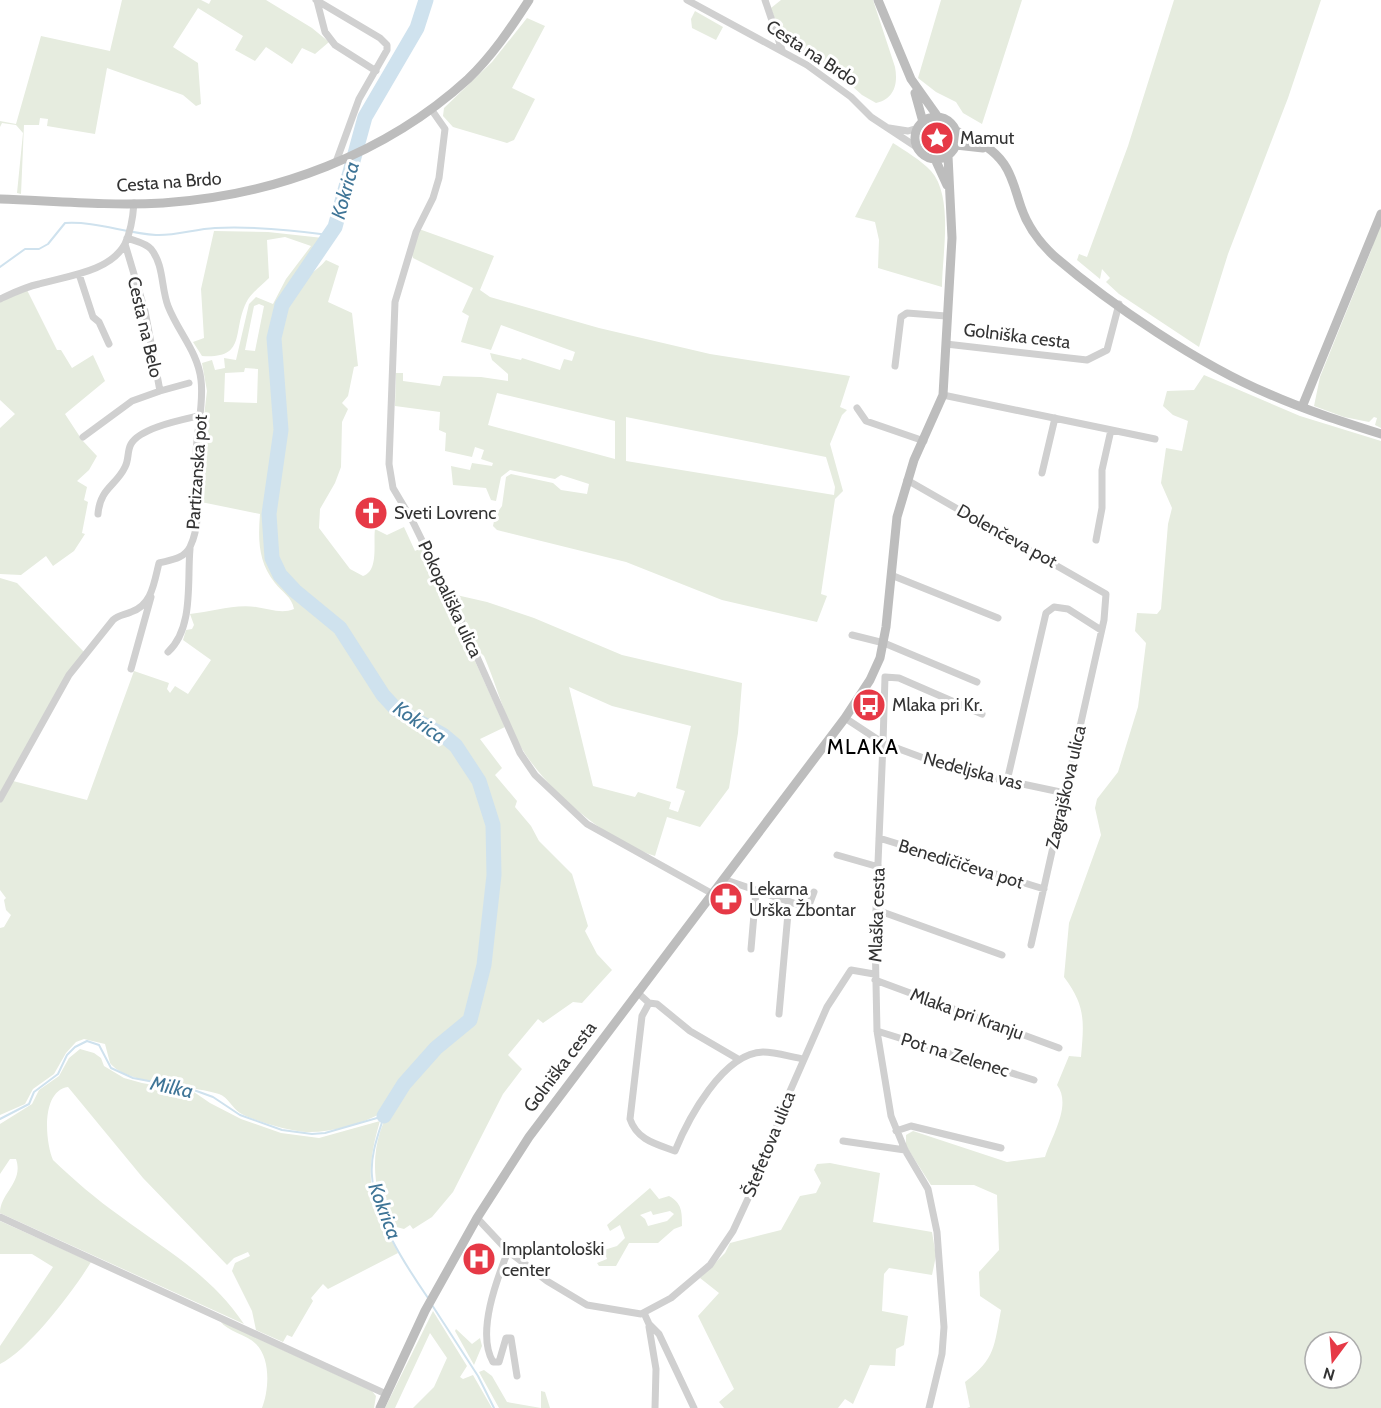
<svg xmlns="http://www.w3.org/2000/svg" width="1381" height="1408" viewBox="0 0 1381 1408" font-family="Cabin,sans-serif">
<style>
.green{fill:#e6ecdf;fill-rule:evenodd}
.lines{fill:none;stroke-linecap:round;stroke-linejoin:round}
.stream{stroke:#cfe2ee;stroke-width:2}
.river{stroke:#cfe2ee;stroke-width:15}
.street{stroke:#d0d0d0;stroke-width:7}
.secondary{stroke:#bdbdbd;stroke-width:9}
.labels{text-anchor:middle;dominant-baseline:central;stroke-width:6;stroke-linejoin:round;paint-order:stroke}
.street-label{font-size:18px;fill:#333;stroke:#fff}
.poi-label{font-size:18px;fill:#333;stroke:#fff;text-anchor:start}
.water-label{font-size:20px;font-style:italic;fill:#3f7597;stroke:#fff}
.quarter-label{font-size:21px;letter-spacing:1.5px;fill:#000;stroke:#fff}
</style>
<rect width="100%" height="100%" fill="#fff"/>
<path class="green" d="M122,0h79l8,4 2,-4h55l46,28 17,14 -14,12 -13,-6 -10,16 -26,-17 -11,14 -20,-11 8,-14 -45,-28 -25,39 25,16 3,41 -5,2 -13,-11 -76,-27 -12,66 -48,-8 1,-7 -8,-1 -1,7h-15l-3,69 -4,-1 6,-60 -7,-8 -14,-2 -2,4v-6l16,3 25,-88 69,15z
M781,0h92l22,67c3,16 0,32 -19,36l-14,-8 -29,-26 -51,-30 -11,-31z
M941,0h81l-40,124 -19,-11 -7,-11 -20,-10 -18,-14z
M1174,0h147l-33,98 -60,156 -29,93 -80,-53 -13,-12 4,-4 -8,-9 -2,10 -23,-19 2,-6 8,3 41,-111z
M695,11l28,16 -7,13 -24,-12 -1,-9z
M527,18l18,8 -33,62 23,11 -21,41 -7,3 -54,-16 -10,-11 1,-8 48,-46z
M923 138a13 13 0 1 1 26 0a13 13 0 1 1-26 0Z
M893,143c11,7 29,18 38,28 23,26 11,84 11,116l-64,-19 1,-28 -4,-18 -20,-5z
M1381,218v210l-6,-3 2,-7 -3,-1 -5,5 -25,-5 -30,-11 6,-29 51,-126z
M419,229l75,27 -14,34 10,7 109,31 111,26 140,22 -10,31 7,3 -5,5 -12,29 13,47 -8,8 -14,95 6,2 -10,26 -95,-22 -96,-38 -129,-32 -4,-4 2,-10 7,-10 4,-29 5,-3 42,9 8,7 26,4 2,-10 -28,-9 -6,4 -45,-9 -9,7 -5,24 -5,-1 -5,-12 -33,-3 -2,-19 19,4 2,-7 20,3 1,-3 -12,-4 3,-9 -9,-3 -3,10 -27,-6 1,-18 -7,-3 1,-18 -45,-6 1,-33h7v8l37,5 3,-10 38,1 27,4v-7l-16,-14 -2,-7 31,7 1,-2 38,12 4,-11 8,2 3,-9 -74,-27 -10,25 -30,-8 8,-26 -7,-4 11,-24 -60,-30 -2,-6zM497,393l118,28v38l-127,-34zM626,417l200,40 9,30 -1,8 -208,-34z
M214,231l54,1 55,6 -39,58 -12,33 -1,35 7,50 -13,122c11,73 78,69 95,130l4,2 29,43 49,26 38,52 12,38 -3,59 3,3c8,-11 3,-26 3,-39 0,-6 2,-12 2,-18 0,-30 -24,-83 -50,-98 -22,-12 -44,-20 -62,-38 -18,-19 -25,-49 -43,-69 -20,-24 -54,-36 -66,-67 -17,-42 9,-92 9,-134 0,-47 -21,-94 10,-136 10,-14 21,-18 31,-30l13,6 -11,36 24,11 6,53 -4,1 -6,29 -6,7 6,6 -6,13 -1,45 -6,16 -15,26 -1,19 31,41 13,7c16,-5 10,-33 12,-47l12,6 17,-8 11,24 8,-4 82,180 -25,12 22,29 -7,7 22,26 -2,6 16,19 8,15 33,33 16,52 -3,5 12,23 15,16 -30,33 -9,-1 -30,21 -5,-4 -30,36 14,14 -19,25 -50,98 -21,25 -19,12 -3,-4 -6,4 -15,-4c-20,-45 -20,-87 9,-129 6,-9 20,-20 22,-29l-21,18 -17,28c-21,11 -52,20 -76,19 -17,-1 -52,-11 -66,-19 -8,-5 -12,-16 -21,-19 -27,-9 -92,-9 -109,-31l-5,-19 -21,-5 -8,3 -10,11 -12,21 -21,15 -8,15 -25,11v-187l4,-1 7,-12 -5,-5 -2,-10 2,-2 -6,-8v-87l13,-22 74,19 47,-129 35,12 -2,6 3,4 5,-7 13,8 23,-34 -28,-20 3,-10 6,-1 2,-4 -4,-11c22,-2 43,-10 66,-7 13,2 26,7 38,2 -2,-12 -12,-17 -19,-26 -17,-21 -17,-44 -15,-69l-59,-12 -2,-45 8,-66 -5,-28 10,-3 3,10 10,-2 -1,-10 12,2 13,-56 7,-7 17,7 13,-25 25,-33 -26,-9 -18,3 2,38c-8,8 -18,15 -23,25 -14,29 1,56 -44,53l-9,-14 11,-4 -3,-49zM259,304l5,2 -9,45 -10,-1 9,-44zM245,368l13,1 -1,34 -33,-1 1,-29 19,-1z
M27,290l30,60h4l11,18 21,-13 12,26 -40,33 17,26 15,16 -8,14 -12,11 10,6 -3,13 4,2 -6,31 3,1 -11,17 -21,15 -7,-10 -25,19 -21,-1v-146l15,-14 -15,-14v-98z
M1204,375l96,41 81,25v967h-414l3,-1 -5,-25c31,-24 29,-36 36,-72l-21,-14 -1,-24 20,-22 -2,-55 -23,-10h-43l-25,-39v-11l7,-4 94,31 38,-5c7,-22 27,-52 12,-72l12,-29 12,1c3,-35 5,-51 -17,-80l5,-54 32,-88 -6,-27 2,-9 21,-27 20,-65 8,-64 -11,-12 2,-18 20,1 4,-5 7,-85 4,-16 -11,-25 5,-35 16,3 6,-30 -15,-6 -10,-9 4,-15 27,-1zM1315,1342h36v36h-36z
M0,578l17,5 67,69 -84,142z
M452,594l35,8 47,16 88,37 120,28 -4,50 -9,55 -29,39 -33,-10 -12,39c-48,-15 -109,-66 -134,-109 -16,-28 -24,-61 -37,-91l-7,-7zM569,687l43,19 79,20 -15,62 9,3 -7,21 -9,-3 2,-7 -33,-10 -3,5 -42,-11z
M80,1049l14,4 7,5 3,8 20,12 18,5 52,9 16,11 31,16 40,14 38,5 61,-17c-9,30 -14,60 -3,91 5,14 15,27 21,41l-70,36 -5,-5 -12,14 2,3 -21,36 -5,-2 -4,7 -27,-12 -4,-19 -20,-40 3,-8 15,-7 -2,-4 -14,6 -7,7 -84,-87 -75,-91c-27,4 -23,54 -15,73 21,20 43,39 67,56 47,35 90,58 124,108l-244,-111c0,-20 24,-31 16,-54h-6l-10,15v-50l32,-20 7,-14 20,-14 10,-18z
M830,1163l50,10 -7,49 59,10 4,24 -4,19 -43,-7 -5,6 -2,37 26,5 -4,29 -8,4 -1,17 -25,-1 -17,39 -8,-5 -7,9h-114l-5,-6 15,-13 -36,-73 21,-23 -19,-15 25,-25 5,-10 51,-13 19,-34 16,-3 5,-10 -7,-13 3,-6z
M650,1188l9,11 10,-3c13,7 13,16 13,30l-8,3 -16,14h-29l-13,23h-17l-2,-3 10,-4 -3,-9 13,-4 8,-8 -5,-13 -10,6 -3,-6zM651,1211l2,4 17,-4 4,3 -7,7 -19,5 -3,-7 -5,-4z
M0,1221l91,41c-17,28 -62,88 -91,102v-18l53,-79 -21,-13h-32z
M433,1311l34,55 -7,11 3,2 10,-4 19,33h-79l21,-21 13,-29 -17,-25 -35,75h-10z
M220,1321l152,70 4,5 -2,12h-112c7,-18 9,-49 -6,-64 -10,-10 -28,-12 -36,-23z
M456,1329l16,15 8,-6 2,8 -8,19 -19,-34z
M484,1370l8,6 15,26 34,6v-17l4,1 5,16h-51l-20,-36z"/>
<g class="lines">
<path class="stream" d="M0,267l25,-18h14l9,-5 17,-21c30,-2 60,10 91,12 19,1 39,-6 59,-7 38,-2 77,2 114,7
M0,1119l29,-15 5,-12 24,-18 9,-19 8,-8 12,-6 12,4 12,23 22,10 58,11 22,8 27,18 42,15 30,4 13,-1 59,-17c-6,19 -14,40 -12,60 3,43 32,87 56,122
M432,1305l46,71 16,32"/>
<path class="river" d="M384,1116l20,-32 32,-36 34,-28 14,-55 10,-90 -1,-50 -14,-44 -23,-35 -13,-11 -47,-26 -13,-14 -43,-67 -45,-37 -15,-16 -8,-17 -3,-44 12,-84 -7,-92 8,-33 53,-78 30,-110 52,-89 9,-28"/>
<path class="street" d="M316,0l64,38 7,7v5l-28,49 -23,63
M687,0l120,65 44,32 20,20 47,31
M765,0l17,50
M317,1l8,31 10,13 41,26
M431,109l14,20 -6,49 -6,20 -17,34 -21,70 -6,162 4,24 19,32 44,90 64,143 15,22 52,49 124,69
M889,128l19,3 10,-3
M79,274l14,43 6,5 10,22
M0,299c13,-6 25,-12 39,-15 27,-8 71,-12 86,-40 6,-13 8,-27 9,-41
M946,344l141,16 20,-10 12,-46
M895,366l6,-49 6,-4 39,3
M160,391l29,-8
M943,395l212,44
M857,408l9,13 58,20
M83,437l49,-36 28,-10 -15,-80 -20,-67
M1042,473l13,-55
M907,480l199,114 -2,26 -73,325
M98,514c2,-26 18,-28 27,-47 4,-7 2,-16 6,-23 9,-16 50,-24 67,-28
M1096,540l6,-32v-38l9,-40
M891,575l107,43
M852,635l32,8 93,39
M168,652c26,-24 19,-71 22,-103
M131,669l20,-72
M982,714l-83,-36 -14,-1 -2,66 73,27 109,23
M845,718l38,25 -8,192 2,96 14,85 14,34 23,39 9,43 7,95 -2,27 -13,54
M1007,781l39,-168 8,-6 14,2 33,21
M0,799l69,-124 44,-55c5,-5 11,-5 18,-8 21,-7 23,-29 28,-49 11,-3 25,-4 31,-16 14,-29 4,-64 6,-94 1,-25 8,-49 5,-73 -3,-28 -23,-48 -33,-74 -7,-18 -4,-41 -17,-57 -5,-6 -16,-8 -24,-11
M879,838l165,51
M837,855l42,12
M723,879l82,28 4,-2 5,-13
M877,910l125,45
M751,949l5,-58
M875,980l184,68
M637,992l12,11 -7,13 -12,103c7,21 26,25 45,32 13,-32 48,-98 88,-99 13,0 28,5 41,7
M649,1003l8,1 33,27 48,28
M779,1014l10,-112
M877,1031l157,49
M896,1131l15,-5 90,22
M843,1141l62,9
M0,1217l386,177
M477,1218l31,33 39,30 40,24 54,9 30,-16 39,-33 23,-34 37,-80 10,-37 47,-107 24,-37 23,4
M508,1251c-11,28 -32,82 -15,111h6l7,-24h5l6,38
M644,1313l5,11 10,10 35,74
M649,1327l7,42 -1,39"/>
<path class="secondary" d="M878,0l33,79 27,38
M915,93l8,29
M915 138a21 21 0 1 1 42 0a21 21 0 1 1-42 0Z
M956,131c18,7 37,17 48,33 9,13 12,29 17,43 6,18 19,36 33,49 57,49 146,109 215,138 36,16 74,28 112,40
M956,145l27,3
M935,159l12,26
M0,199c54,2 109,7 163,4 111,-7 223,-49 305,-124 24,-23 43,-51 61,-79
M1302,407l79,-193
M380,1408l45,-97 52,-93 52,-81 316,-419 25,-38 10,-22 6,-31 11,-110 17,-57 29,-65 9,-157 -4,-82"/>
</g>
<defs>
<symbol id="sight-disc" viewBox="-11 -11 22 22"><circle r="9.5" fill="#e63946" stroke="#fff"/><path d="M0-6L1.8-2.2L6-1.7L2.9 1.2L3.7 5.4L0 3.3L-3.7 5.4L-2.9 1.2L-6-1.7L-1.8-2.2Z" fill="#fff"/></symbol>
<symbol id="church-disc" viewBox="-11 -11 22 22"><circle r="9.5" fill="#e63946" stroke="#fff"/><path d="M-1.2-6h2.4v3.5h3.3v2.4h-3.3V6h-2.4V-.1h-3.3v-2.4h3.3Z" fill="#fff"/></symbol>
<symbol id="bus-disc" viewBox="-11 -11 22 22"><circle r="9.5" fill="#e63946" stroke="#fff"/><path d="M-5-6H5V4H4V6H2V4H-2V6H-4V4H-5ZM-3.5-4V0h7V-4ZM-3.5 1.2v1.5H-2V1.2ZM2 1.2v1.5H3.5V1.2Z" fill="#fff"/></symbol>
<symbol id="pharmacy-disc" viewBox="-11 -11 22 22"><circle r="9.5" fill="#e63946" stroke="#fff"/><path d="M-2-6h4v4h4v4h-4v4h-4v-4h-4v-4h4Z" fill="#fff"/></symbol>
<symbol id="hospital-disc" viewBox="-11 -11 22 22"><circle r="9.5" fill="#e63946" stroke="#fff"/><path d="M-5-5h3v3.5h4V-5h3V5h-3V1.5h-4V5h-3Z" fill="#fff"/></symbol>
</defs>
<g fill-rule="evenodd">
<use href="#sight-disc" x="918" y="119" width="38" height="38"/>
<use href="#church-disc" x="352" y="494" width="38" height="38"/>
<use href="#bus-disc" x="850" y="686" width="38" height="38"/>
<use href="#pharmacy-disc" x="707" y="880" width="38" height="38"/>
<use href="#hospital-disc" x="460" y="1240" width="38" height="38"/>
</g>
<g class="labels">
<g class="street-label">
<text transform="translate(812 53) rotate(33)">Cesta na Brdo</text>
<text transform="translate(169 182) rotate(-4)">Cesta na Brdo</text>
<text transform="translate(145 327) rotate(77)">Cesta na Belo</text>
<text transform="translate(1017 336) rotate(7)">Golniška cesta</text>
<text transform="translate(197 472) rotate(-86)">Partizanska pot</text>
<text transform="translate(1007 536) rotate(29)">Dolenčeva pot</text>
<text transform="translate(450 599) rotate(65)">Pokopališka ulica</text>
<text transform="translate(973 771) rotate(15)">Nedeljska vas</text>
<text transform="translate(1066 787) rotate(-77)">Zagrajškova ulica</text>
<text transform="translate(961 864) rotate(17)">Benedičičeva pot</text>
<text transform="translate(877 915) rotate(-88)">Mlaška cesta</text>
<text transform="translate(967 1014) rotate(20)">Mlaka pri Kranju</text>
<text transform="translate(955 1055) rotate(17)">Pot na Zelenec</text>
<text transform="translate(560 1067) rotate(-53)">Golniška cesta</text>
<text transform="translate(769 1144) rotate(-68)">Štefetova ulica</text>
</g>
<g class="poi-label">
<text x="960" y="138">Mamut</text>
<text x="394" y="513">Sveti Lovrenc</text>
<text x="892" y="705">Mlaka pri Kr.</text>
<text x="749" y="889">Lekarna<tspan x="749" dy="21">Urška Žbontar</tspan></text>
<text x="502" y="1249">Implantološki<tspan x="502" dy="21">center</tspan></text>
</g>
<g class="water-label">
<text transform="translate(345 190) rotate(-75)">Kokrica</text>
<text transform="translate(420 722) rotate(34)">Kokrica</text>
<text transform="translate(172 1087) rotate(12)">Milka</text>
<text transform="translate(385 1211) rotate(69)">Kokrica</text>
</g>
<g class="quarter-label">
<text x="863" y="746">MLAKA</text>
</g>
</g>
<g transform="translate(1333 1360) rotate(196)"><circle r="28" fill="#ffffff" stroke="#adadad" stroke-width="1.5"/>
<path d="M0-4.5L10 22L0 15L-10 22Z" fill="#e63946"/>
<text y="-9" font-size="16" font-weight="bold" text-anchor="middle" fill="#333333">N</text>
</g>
</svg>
